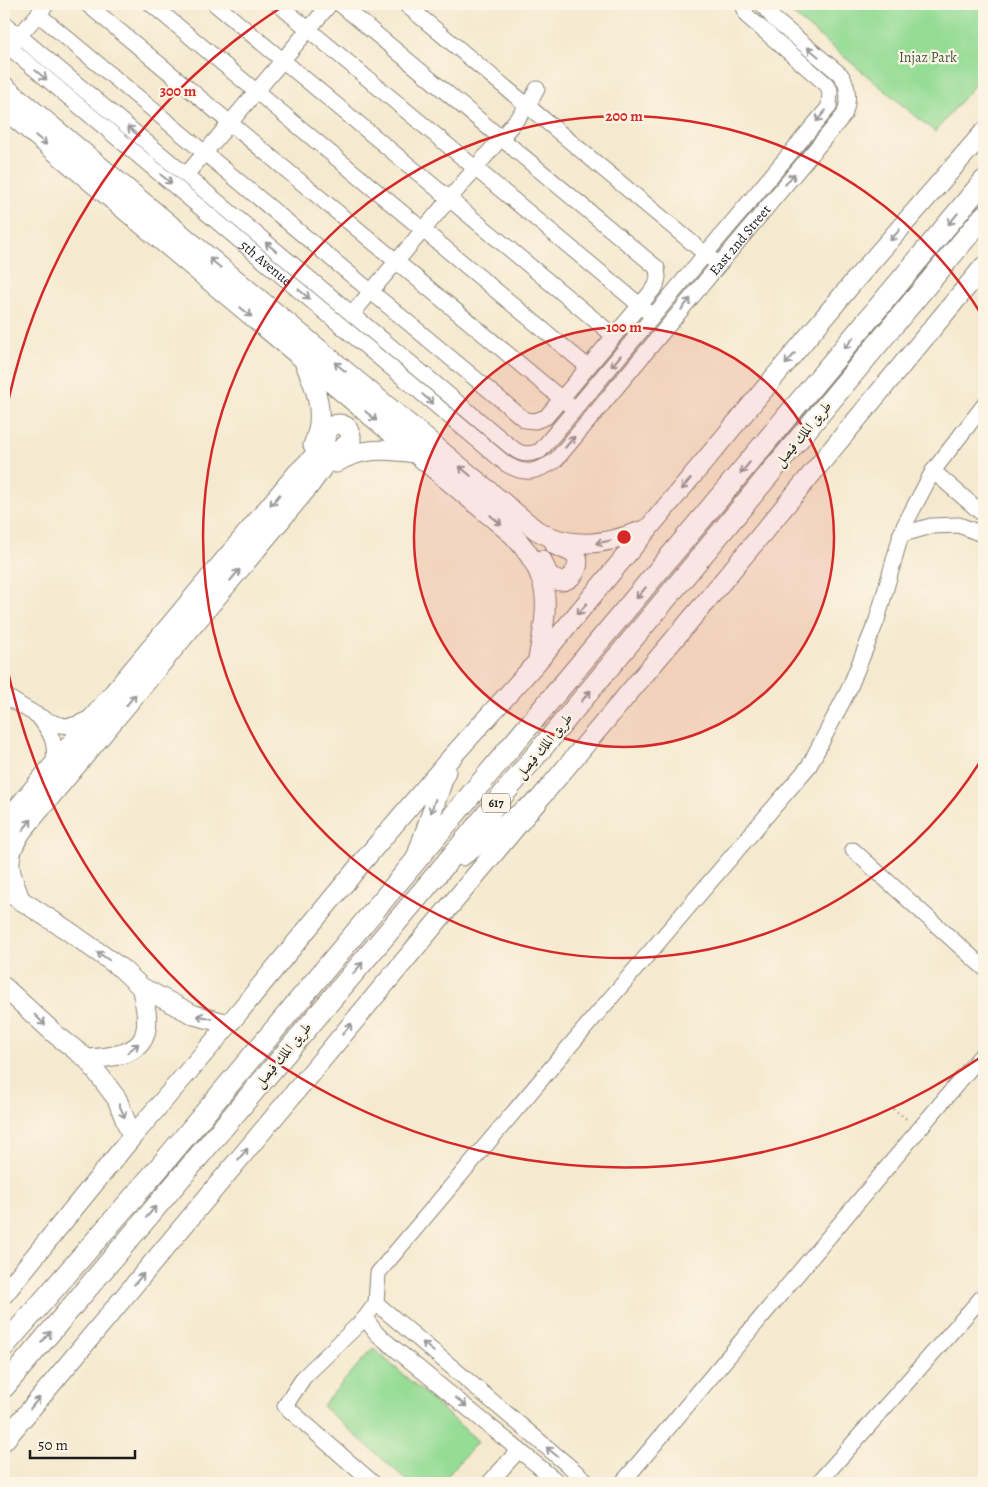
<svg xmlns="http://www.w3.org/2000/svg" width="988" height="1487" viewBox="0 0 988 1487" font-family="Alegreya,Amiri,serif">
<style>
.green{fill:#95dc95;stroke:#587c58}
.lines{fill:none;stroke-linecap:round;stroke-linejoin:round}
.minor-casing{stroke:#888276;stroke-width:17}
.major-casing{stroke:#888276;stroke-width:21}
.highway-casing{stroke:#888276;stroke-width:23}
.path{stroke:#888276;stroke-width:2.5;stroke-dasharray:1 4;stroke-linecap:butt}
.minor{stroke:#fff;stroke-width:15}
.major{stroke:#fff;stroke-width:19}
.highway{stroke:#fff;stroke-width:21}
.oneway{stroke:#999}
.ring{fill:none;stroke:#d62828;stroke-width:2.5}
.labels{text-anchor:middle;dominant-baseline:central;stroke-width:4.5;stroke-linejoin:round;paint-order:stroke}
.shield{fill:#fcf5e5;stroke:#5f5d58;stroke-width:1}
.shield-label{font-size:12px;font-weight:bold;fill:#1c1c1c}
.park-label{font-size:14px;fill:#405640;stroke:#fcf5e5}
.street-label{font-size:14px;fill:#1c1c1c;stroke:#fcf5e5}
.centre{fill:#d62828;stroke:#fcf5e5;stroke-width:2.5}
.ring-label{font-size:15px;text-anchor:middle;font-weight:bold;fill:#d62828;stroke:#fcf5e5;stroke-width:4.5;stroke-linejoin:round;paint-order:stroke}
</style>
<rect width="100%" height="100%" fill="#fcf5e5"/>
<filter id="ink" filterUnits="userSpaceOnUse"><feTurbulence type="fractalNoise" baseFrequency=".02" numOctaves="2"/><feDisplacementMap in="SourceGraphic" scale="10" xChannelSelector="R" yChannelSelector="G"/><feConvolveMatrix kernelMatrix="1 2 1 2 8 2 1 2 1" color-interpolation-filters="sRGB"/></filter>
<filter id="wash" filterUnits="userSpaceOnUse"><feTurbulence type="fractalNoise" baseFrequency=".0096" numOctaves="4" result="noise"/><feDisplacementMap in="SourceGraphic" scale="20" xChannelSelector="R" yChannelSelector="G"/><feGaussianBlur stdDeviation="1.12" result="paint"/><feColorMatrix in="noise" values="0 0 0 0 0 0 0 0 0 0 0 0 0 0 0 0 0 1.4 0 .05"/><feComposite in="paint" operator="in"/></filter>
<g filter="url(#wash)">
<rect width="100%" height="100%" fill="#f5e9cf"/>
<path class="green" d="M795,4h189v69l-49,59 -146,-121z
M373,1348l105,93 -37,42h-31l-88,-77z"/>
</g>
<g filter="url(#ink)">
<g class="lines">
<defs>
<g id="minor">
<path d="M87,4l482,401"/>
<path d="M151,4l437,363"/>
<path d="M215,4l399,332"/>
<path d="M278,4l370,308"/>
<path d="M405,4l309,257"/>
<path d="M38,14l487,406 10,1 11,-4 110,-131 2,-9 -1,-9 -317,-264"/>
<path d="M4,23l501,419c13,11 18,15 35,9l289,-344 1,-17 -4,-6 -79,-68 -4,-12"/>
<path id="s1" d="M4,43l502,421c20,12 30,8 49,-3l289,-346c5,-14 6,-27 -3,-40l-67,-56 -12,-15"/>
<path d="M13,43l34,-39"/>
<path d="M186,175l144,-171"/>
<path d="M352,314l176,-208 9,-17"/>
<path d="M933,471l51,44"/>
<path d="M900,535l31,-9 28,-1 25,10"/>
<path d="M4,695c15,9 40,27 57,30 11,3 21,-3 31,-8"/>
<path d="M38,716c14,18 18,25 16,48"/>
<path d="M853,850l131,118"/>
<path d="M376,1303l2,-30 178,-211 253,-296 40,-77 28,-69 26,-92 30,-57 51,-66"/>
<path d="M365,1318l-61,59 -19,29 88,77"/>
<path d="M489,1483l30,-33"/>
<path d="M559,1483l-182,-149 -12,-16 11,-15 213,180"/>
<path d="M622,1483l362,-431"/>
<path d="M818,1483l166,-188"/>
</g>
<path id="major" d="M4,86l532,444c38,22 75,13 113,-2
M4,109l509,426c41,44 35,70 25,124
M305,364c12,25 21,54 8,81
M336,463c24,-16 51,-14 79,-10
M542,560c2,5 4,11 7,15 13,16 35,-3 27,-21l-21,-9
M4,828l4,-9 289,-346c9,-9 20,-18 26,-29 3,-6 3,-14 9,-18 5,-3 10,-2 15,1l4,9v5l-20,15 -21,29 -288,346c-19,28 -13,41 -1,70
M416,858l30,-87
M11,894l56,36 55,39 19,18 53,28 35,9
M4,987l51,47 32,25 30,40 15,38
M87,1059c56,-3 69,-17 54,-72
M4,1294l128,-157 97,-113 140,-170 80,-94 89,-99 318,-382 128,-147
M4,1441l532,-638 167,-198 281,-339"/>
<path id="highway" d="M462,855l74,-52
M4,1346l154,-177 826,-988
M4,1387l439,-520 541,-651"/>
</defs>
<use href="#minor" class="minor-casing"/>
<use href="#major" class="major-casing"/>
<use href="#highway" class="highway-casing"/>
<path class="path" d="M893,1109l15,11"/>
<use href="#minor" class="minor"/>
<use href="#major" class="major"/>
<use href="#highway" class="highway"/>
</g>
<defs><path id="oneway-shaft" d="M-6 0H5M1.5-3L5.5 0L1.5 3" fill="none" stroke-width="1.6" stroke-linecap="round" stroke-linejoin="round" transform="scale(1.25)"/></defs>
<g class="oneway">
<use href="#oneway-shaft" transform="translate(813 52) rotate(-140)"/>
<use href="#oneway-shaft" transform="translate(41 75) rotate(40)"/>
<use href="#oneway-shaft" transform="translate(821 116) rotate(130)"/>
<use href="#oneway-shaft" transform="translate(133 131) rotate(-140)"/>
<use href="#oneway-shaft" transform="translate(41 140) rotate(40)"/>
<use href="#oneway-shaft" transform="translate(166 179) rotate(40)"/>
<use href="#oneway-shaft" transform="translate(790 179) rotate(-50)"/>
<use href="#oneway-shaft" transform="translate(953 219) rotate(130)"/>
<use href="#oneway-shaft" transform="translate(895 235) rotate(131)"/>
<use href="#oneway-shaft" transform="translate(271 247) rotate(-140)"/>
<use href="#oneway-shaft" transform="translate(215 263) rotate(-140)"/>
<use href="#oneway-shaft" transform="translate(304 294) rotate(40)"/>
<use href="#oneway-shaft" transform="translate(686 304) rotate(-50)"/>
<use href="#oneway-shaft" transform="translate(246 312) rotate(40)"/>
<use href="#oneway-shaft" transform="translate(849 343) rotate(130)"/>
<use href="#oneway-shaft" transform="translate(790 359) rotate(130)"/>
<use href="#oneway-shaft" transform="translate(616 361) rotate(130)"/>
<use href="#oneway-shaft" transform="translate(340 367) rotate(-140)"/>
<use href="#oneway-shaft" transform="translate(428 399) rotate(40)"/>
<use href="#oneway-shaft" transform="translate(371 416) rotate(40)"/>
<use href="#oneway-shaft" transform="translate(570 442) rotate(-50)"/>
<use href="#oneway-shaft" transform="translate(745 468) rotate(130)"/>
<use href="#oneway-shaft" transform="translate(465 471) rotate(-140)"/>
<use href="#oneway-shaft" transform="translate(686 484) rotate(130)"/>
<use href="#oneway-shaft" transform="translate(275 500) rotate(130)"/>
<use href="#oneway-shaft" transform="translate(496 520) rotate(40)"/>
<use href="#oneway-shaft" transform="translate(603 542) rotate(170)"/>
<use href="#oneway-shaft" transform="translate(235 575) rotate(-50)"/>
<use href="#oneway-shaft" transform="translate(641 593) rotate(130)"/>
<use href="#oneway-shaft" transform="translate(582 609) rotate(130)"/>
<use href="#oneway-shaft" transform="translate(586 696) rotate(-50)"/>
<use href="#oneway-shaft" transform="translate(131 700) rotate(-50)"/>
<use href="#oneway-shaft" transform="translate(433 806) rotate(109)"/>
<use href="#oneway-shaft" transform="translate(27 825) rotate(-50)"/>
<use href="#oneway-shaft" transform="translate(103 956) rotate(-145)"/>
<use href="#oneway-shaft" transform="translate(358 968) rotate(-50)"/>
<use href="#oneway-shaft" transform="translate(204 1017) rotate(-166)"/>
<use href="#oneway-shaft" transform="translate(40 1020) rotate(44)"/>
<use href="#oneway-shaft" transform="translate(347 1029) rotate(-50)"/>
<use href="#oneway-shaft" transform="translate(133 1048) rotate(-39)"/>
<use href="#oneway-shaft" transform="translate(122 1111) rotate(66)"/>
<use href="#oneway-shaft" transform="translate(243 1154) rotate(-50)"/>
<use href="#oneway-shaft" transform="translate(151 1212) rotate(-50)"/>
<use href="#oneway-shaft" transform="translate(139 1279) rotate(-50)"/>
<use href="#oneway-shaft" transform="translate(46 1337) rotate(-50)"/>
<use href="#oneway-shaft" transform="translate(428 1347) rotate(-140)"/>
<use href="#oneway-shaft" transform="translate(461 1402) rotate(39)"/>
<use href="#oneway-shaft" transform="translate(35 1403) rotate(-50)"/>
<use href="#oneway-shaft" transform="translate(552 1452) rotate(-140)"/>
</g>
</g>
<circle cx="624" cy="537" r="210" fill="#d62828" fill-opacity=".12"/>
<g class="ring">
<circle cx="624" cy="537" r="210"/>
<path d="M983 757A421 421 0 1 1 983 317"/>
<path d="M981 1057A631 631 0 0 1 5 657M5 417A631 631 0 0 1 285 5"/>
</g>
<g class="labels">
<rect class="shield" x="482" y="793.5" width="28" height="19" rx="4"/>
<g class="shield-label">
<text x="496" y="803">617</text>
</g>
<g class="park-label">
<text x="928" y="57">Injaz Park</text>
</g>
<g class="street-label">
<text stroke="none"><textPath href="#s1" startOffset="996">East 2nd Street</textPath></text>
<text stroke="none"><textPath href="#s1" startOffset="342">5th Avenue</textPath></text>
<text transform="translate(803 434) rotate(-50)">طريق الملك فيصل</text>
<text transform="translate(544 746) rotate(-50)">طريق الملك فيصل</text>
<text transform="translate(283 1055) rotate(-50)">طريق الملك فيصل</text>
</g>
</g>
<circle cx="624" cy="537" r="8" class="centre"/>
<g class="ring-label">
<text x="178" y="96">300 m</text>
<text x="624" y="121">200 m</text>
<text x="624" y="332">100 m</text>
</g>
<rect width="988" height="1487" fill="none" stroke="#fcf5e5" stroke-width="20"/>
<path d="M30 1450v8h105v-8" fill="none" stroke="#1c1c1c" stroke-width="2.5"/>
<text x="38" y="1450" font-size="15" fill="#1c1c1c" stroke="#fcf5e5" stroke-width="4" paint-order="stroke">50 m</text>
</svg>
